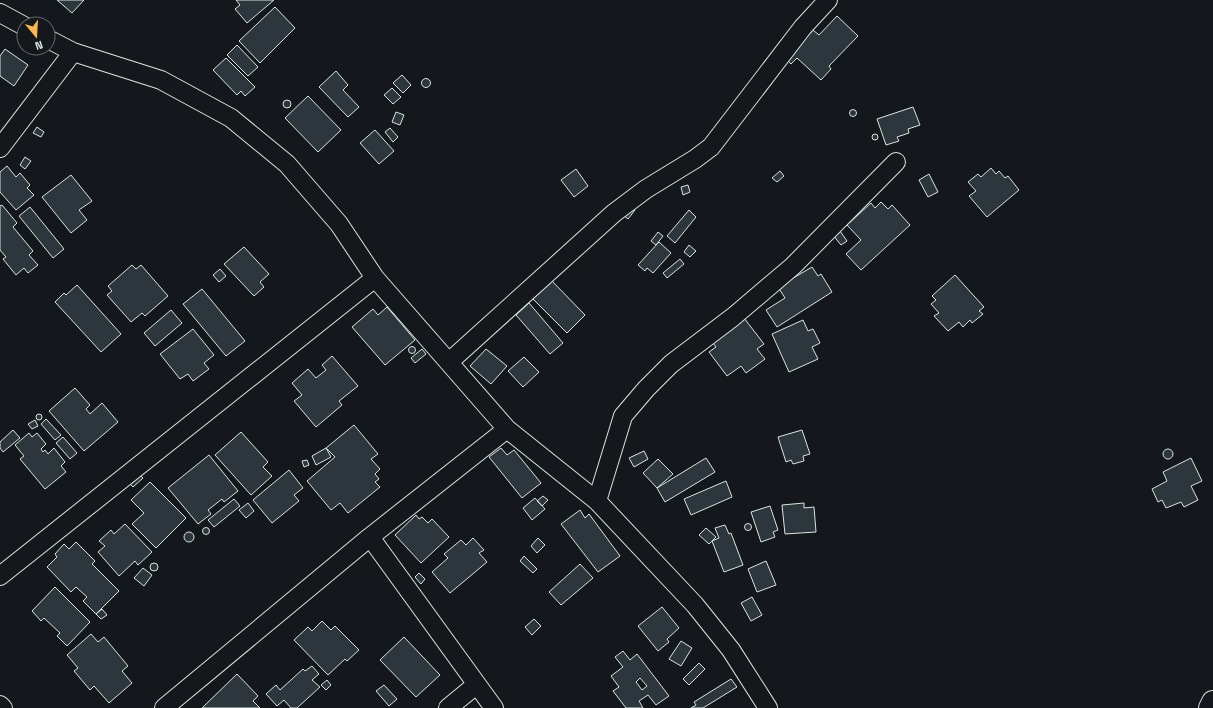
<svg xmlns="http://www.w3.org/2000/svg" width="1213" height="708" viewBox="0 0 1213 708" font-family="'Space Grotesk',sans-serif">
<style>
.building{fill:#2c363c;stroke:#d8e6dc;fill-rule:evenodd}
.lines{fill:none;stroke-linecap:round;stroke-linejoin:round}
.street-casing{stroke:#d8e6dc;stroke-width:20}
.secondary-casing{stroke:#d8e6dc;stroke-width:24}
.street{stroke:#14181c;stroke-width:18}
.secondary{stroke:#14181c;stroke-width:22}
</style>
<rect width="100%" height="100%" fill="#14181c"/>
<path class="building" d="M57,0h27l-12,13z
M236,0h38l-27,23 -12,-14 5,-4z
M275,7l20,21 -35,35 -21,-22z
M837,16l21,20 -29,30 2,3 -10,11 -24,-22 -6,6 -8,-8 17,-12 13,-14 6,5z
M237,45l21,22 -10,9 -21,-21z
M5,49l23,16 -14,21 -14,-10v-20z
M226,58l29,29 -10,9 -4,-5 -4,4 -24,-25z
M336,71l12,14 -5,5 16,17 -11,10 -29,-30z
M402,75l9,10 -8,8 -10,-10z
M421.5 83a4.5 4.5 0 1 1 9 0a4.5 4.5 0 1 1-9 0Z
M392,88l9,9 -8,7 -9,-9z
M308,96l33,34 -23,22 -33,-34z
M283 104a4 4 0 1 1 8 0a4 4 0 1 1-8 0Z
M913,107l7,18 -12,4 1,4 -12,4 2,4 -13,4 -9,-26z
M849.5 113a3.5 3.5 0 1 1 7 0a3.5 3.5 0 1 1-7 0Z
M396,112l8,3 -4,10 -8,-3z
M37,127l7,5 -3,5 -8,-4z
M390,128l8,9 -5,5 -8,-10z
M375,130l19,21 -15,13 -19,-21z
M872 137a3 3 0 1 1 6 0a3 3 0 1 1-6 0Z
M25,157l6,4 -6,8 -5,-4z
M7,166l9,11 4,-4 10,12 -3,3 7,7 -18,15 -16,-18v-20z
M991,168l5,6 3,-3 6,7 3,-2 11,14 -32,27 -18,-21 7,-5 -8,-9 10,-8 3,3z
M576,169l12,17 -14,11 -13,-17z
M780,171l4,5 -7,6 -5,-4z
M929,174l9,18 -10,5 -9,-17z
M71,175l21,26 -13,9 8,10 -16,13 -29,-36z
M688,185l2,7 -7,3 -2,-8z
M881,202l7,7 4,-4 18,20 -49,45 -15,-16 15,-14 -14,-15 24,-22 4,5z
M2,205l15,18 -4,4 20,24 -4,4 9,10 -10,8 -4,-5 -8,7 -13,-16 3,-2 -6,-7v-44z
M631,206l4,4 -7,9 -5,-4z
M30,207l34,42 -11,9 -34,-42z
M689,210l7,7 -21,26 -8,-7z
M840,231l7,10 -6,4 -8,-10z
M658,232l5,4 -7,9 -5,-4z
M659,242l12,11 -18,20 -6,-5 -2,3 -7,-6z
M689,245l7,6 -6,6 -6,-5z
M244,247l25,27 -9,8 4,5 -10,9 -30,-32z
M680,259l4,5 -17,14 -4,-5z
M132,265l4,4 5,-4 27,31 -23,20 -3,-3 -11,9 -24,-27 5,-4 -4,-5z
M812,267l6,9 3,-2 11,18 -55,35 -11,-17 19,-12 -7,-11z
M220,269l6,7 -7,6 -6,-7z
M955,275l29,32 -5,4 4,3 -11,9 -2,-3 -7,7 -4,-5 -11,9 -14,-15 5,-3 -8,-9 5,-4 -4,-4z
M550,279l35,36 -18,18 -35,-35z
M77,285l44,49 -20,18 -46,-50 9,-9 2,2z
M202,289l43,52 -19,15 -43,-52z
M529,303l34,40 -13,11 -34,-39z
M387,307l28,33 -30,25 -33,-38 21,-18 5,6z
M171,310l11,13 -27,23 -11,-13z
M744,318l20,26 -7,5 8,10 -19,14 -5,-7 -14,10 -18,-24 7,-5 -4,-5z
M803,320l5,11 5,-2 7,14 -8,4 6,12 -29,13 -17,-38z
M193,329l21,26 -10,8 5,6 -16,12 -5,-7 -8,5 -20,-25z
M408.5 350a3.5 3.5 0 1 1 7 0a3.5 3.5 0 1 1-7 0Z
M422,349l4,5 -11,9 -4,-5z
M486,349l21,17 -16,18 -21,-18z
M332,356l26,30 -19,15 3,4 -26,22 -22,-26 8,-6 -10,-12 16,-14 8,9 10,-8 -4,-5z
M524,357l15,15 -16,15 -15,-16z
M75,388l15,17 -4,4 4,5 12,-11 16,19 -34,29 -35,-40z
M36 417a3 3 0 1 1 6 0a3 3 0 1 1-6 0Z
M46,419l15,16 -6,5 -14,-16z
M35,420l3,6 -6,3 -4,-5z
M354,425l24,29 -7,5 9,10 -5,5 4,5 -4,3 5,5 -32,26 -8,-10 -9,7 -24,-29 28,-24 -9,-9z
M13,430l7,8 -17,14 -3,-4v-6z
M802,430l8,24 -7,2 1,5 -11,3 -2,-4 -5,2 -8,-25z
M241,432l27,30 -5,5 9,9 -21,19 -36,-40z
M29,433l3,4 5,-4 9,11 -5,5 2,3 2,-2 3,4 6,-6 11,14 -4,4 5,6 -21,17 -25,-30 4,-3 -9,-11z
M63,437l14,16 -7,6 -14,-16z
M326,448l5,9 -15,8 -4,-9z
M501,448l6,7 7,-5 27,33 -19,15 -33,-41z
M1163 454a5 5 0 1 1 10 0a5 5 0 1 1-10 0Z
M644,451l4,8 -14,8 -5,-9z
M209,455l29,36 -14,11 -2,-3 -14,11 3,4 -13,10 -30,-36z
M706,458l9,14 -50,30 -8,-14z
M1191,458l11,23 -11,5 7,14 -14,7 -3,-5 -15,6 -4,-8 -4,2 -6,-13 15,-8 -4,-9z
M658,459l15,15 -16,14 -14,-15z
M307,460l2,5 -5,2 -2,-6z
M289,470l14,18 -9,7 5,6 -27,22 -19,-23z
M139,474l4,4 -10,9 -4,-4z
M726,481l6,16 -41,18 -7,-16z
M150,482l36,36 -30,30 -24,-24 12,-11 -13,-13z
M543,496l5,4 -6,6 -5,-5z
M535,498l10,11 -13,11 -9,-12z
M234,499l6,7 -26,21 -6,-7z
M248,503l6,8 -8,7 -7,-8z
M804,503v5l10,-1 2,25 -31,2 -3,-29z
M770,506l8,24 -5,2 2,5 -14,5 -10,-30z
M580,510l5,8 4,-4 31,42 -22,16 -37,-48z
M416,515l3,4 3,-2 6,6 4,-4 17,18 -28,26 -26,-28z
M744.5 527a3.5 3.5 0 1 1 7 0a3.5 3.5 0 1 1-7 0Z
M125,524l27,28 -14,13 -3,-4 -16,15 -21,-24 7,-6 -6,-5 12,-11 3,4z
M725,525l4,9 2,-1 12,32 -19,7 -12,-31 7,-3 -4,-10z
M202.5 531a3.5 3.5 0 1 1 7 0a3.5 3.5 0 1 1-7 0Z
M706,528l10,9 -7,7 -10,-9z
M184 537a5 5 0 1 1 10 0a5 5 0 1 1-10 0Z
M473,538l11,12 -5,3 8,9 -37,31 -18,-21 16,-14 -4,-4 17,-14 5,5z
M538,538l7,7 -8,8 -6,-7z
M76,542l19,19 -3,3 27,27 -23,23 -13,-13 4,-4 -11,-10 -5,5 -24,-25 10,-10 -2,-3 9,-10 5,5z
M524,556l13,13 -4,4 -13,-12z
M766,561l10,24 -19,7 -9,-23z
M150 567a4 4 0 1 1 8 0a4 4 0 1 1-8 0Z
M580,564l13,14 -32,27 -12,-13z
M143,568l9,7 -8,11 -10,-8z
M419,573l6,6 -4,5 -6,-7z
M55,587l35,35 -23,24 -10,-10 3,-3 -16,-15 -3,3 -9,-10z
M752,597l10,18 -11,6 -10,-18z
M662,607l17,21 -12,11 2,3 -11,9 -20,-25z
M102,609l5,6 -6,4 -5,-5z
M534,619l7,7 -9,9 -7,-8z
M322,621l9,9 4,-4 24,24 -12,11 -2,-2 -17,16 -34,-35 14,-13 4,4z
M91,634l7,8 6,-5 24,29 -6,5 10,12 -23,20 -15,-17 -4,4 -16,-19 4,-3 -11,-13z
M404,637l36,38 -24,22 -36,-37z
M681,641l11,7 -11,18 -12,-7z
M623,651l7,9 7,-6 32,42 -13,9 -8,-10 -9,6 4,7h-17l-13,-17 6,-4 -8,-11 12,-9 -8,-10zM640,678l7,8 -5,4 -6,-8z
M699,663l6,6 -16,16 -6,-6z
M312,666l7,8 -7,6 8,7 -23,21h-6l-7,-8 -7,6 -11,-12 10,-9 4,5 23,-21 2,2z
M237,674l21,22 -5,5 7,7h-58z
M731,679l6,8 -34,21h-12l5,-3 -2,-3z
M327,680l4,5 -5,5 -5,-5z
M384,685l13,14 -8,7 -13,-15z"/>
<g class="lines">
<defs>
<path id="street" d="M0,13l24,13
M48,39l25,13 88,28 70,38 56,46 52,60 36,54 132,151 90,72 98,104 36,45 37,58
M0,148l73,-96
M449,362l165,-149 32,-24 49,-30 16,-12 92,-120 25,-27
M597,501l26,-85 23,-27 25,-25 62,-47 60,-51 103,-104
M370,537l124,171
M0,576l375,-298
M0,705l3,3
M164,708l206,-171 137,-108
M448,708l28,-23"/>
<path id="secondary" d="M1210,708l3,-6"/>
</defs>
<use href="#street" class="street-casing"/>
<use href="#secondary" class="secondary-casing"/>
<use href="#street" class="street"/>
<use href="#secondary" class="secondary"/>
</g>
<g transform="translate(36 36) rotate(162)"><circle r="19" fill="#14181c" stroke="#626a69"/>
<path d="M0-3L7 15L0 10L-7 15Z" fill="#ffb74d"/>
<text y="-6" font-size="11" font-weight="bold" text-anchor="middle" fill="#d8e6dc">N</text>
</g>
</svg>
